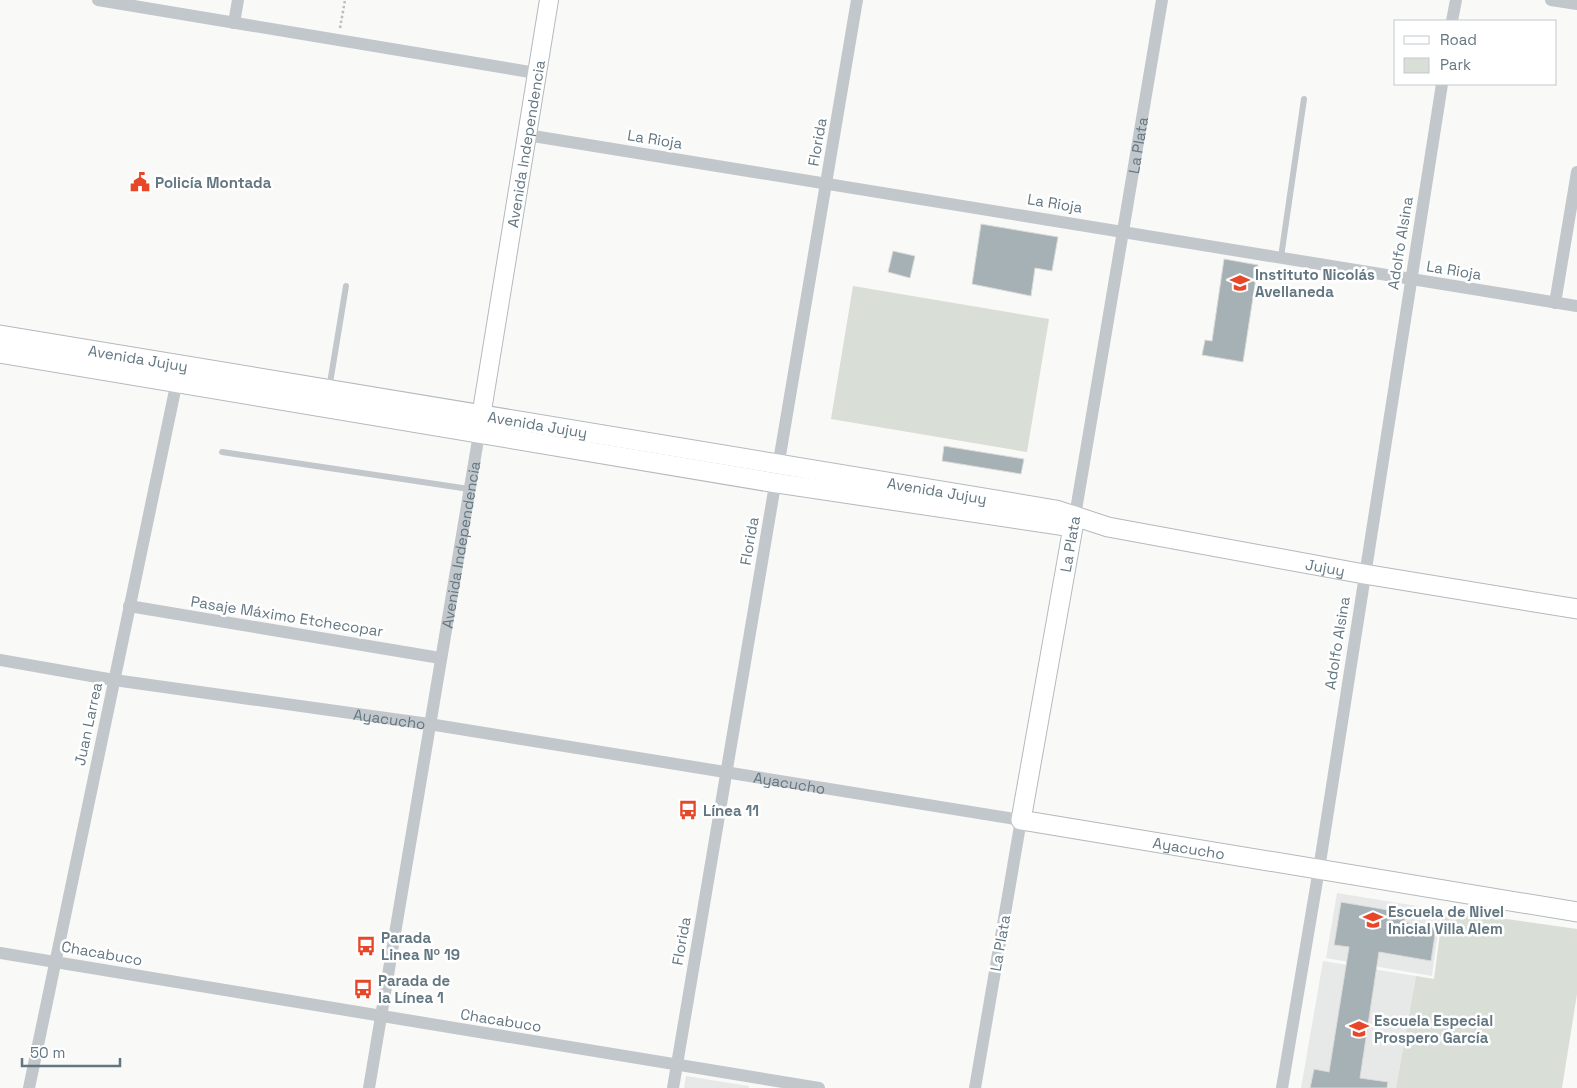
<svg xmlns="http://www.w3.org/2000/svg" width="1577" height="1088" viewBox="0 0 1577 1088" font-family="'Space Grotesk',sans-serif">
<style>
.built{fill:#e7e9e8}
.green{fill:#d9ded6}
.building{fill:#a6b1b6;stroke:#dbdbd9}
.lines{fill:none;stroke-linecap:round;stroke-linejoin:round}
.secondary-casing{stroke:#b2b9be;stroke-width:20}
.primary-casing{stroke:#b3babd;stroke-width:21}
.path{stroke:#babec1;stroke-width:2.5;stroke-dasharray:2.5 2.5;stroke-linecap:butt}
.lane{stroke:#c2c7cb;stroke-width:6}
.street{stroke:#c2c7cb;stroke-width:12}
.secondary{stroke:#fff;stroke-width:18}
.primary{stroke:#fff;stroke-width:19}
.labels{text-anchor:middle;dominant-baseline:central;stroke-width:5;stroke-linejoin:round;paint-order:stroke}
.street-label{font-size:15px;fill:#637782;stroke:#fff}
.poi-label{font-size:15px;font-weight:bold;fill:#637782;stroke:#fff;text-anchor:start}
</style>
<rect width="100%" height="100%" fill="#f9f9f7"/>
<path class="built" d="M1337,893l104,17 -9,66 -106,-18z
M1323,961l93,15 -20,112h-95z
M686,1076l63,10v2h-65z"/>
<path class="green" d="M853,286l196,33 -22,133 -196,-33z
M1443,910l134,19v65l-15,94h-166l20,-112 18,3z"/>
<path class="building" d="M981,224l77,13 -6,34 -17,-3 -4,28 -59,-12z
M893,251l22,5 -5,22 -22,-6z
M1224,259l34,6 -15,97 -41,-7 3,-15 7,1z
M944,446l80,13 -3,15 -79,-13z
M1341,902l64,11 -1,9 32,6 -5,33 -52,-9 -19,126 28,4 -1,6h-77l4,-19 15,3 20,-125 -15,-2z"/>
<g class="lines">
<defs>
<g id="secondary">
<path id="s4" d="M479,429l70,-429"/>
</g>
<g id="primary">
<path id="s5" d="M0,335l1056,175 52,17 256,47 213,35"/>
<path d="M0,353l776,130 297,44"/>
<path id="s6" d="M1075,516l-54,304 556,92"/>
</g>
</defs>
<use href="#secondary" class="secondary-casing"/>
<use href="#primary" class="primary-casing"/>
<path class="path" d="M340,28l5,-28"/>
<path class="lane" d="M1281,257l23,-158
M329,389l17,-103
M222,452l247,37"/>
<g class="street">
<path d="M98,0l438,73"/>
<path d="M1551,0l26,4"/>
<path d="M1452,21l4,-21"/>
<path d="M234,23l4,-23"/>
<path d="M527,135l1050,171"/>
<path d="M1555,303l22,-131"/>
<path id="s1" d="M1075,516l87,-516"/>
<path d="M129,606l311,52"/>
<path id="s2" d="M0,660l114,20 315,44 592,96 -46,268"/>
<path d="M0,953l819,135"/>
<path d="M29,1088l149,-712"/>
<path id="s3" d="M369,1088l110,-654"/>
<path d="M673,1088l184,-1088"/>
<path d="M1282,1088l37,-219 123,-785"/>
</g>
<use href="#secondary" class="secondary"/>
<use href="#primary" class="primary"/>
</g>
<defs>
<symbol id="civic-bare" viewBox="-9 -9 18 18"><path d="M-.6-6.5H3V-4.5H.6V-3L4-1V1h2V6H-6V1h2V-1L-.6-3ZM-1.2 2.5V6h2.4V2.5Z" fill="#e84628" stroke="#fff" stroke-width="2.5" paint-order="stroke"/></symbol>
<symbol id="school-bare" viewBox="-9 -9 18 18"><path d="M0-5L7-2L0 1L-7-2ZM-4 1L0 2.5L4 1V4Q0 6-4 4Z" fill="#e84628" stroke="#fff" stroke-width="2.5" paint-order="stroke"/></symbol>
<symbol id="bus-bare" viewBox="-9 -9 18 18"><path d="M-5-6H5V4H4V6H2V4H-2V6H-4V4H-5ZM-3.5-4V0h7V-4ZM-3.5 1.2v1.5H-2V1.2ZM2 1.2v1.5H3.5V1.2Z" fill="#e84628" stroke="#fff" stroke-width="2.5" paint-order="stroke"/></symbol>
</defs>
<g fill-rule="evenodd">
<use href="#civic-bare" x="126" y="168" width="28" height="28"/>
<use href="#school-bare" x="1226" y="269" width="28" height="28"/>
<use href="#bus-bare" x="674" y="796" width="28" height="28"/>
<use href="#school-bare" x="1359" y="906" width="28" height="28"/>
<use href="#bus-bare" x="352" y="932" width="28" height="28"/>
<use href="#bus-bare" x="349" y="975" width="28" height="28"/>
<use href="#school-bare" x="1345" y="1015" width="28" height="28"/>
</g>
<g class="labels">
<g class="street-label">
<text transform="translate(655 139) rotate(9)">La Rioja</text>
<text transform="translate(817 142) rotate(-80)">Florida</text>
<text stroke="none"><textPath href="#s4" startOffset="289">Avenida Independencia</textPath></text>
<text stroke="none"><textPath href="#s1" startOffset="376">La Plata</textPath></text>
<text transform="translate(1055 203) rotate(9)">La Rioja</text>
<text transform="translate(1400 243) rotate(-81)">Adolfo Alsina</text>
<text transform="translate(1454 270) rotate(9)">La Rioja</text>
<text stroke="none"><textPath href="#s5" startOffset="140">Avenida Jujuy</textPath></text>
<text stroke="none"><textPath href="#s5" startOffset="545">Avenida Jujuy</textPath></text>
<text stroke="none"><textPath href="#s5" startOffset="950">Avenida Jujuy</textPath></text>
<text transform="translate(749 541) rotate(-80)">Florida</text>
<text stroke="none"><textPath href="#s3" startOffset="551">Avenida Independencia</textPath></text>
<text transform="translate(1070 544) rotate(-80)">La Plata</text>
<text stroke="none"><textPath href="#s5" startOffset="1346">Jujuy</textPath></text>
<text transform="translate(287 616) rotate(9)">Pasaje Máximo Etchecopar</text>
<text transform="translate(1337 643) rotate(-81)">Adolfo Alsina</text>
<text stroke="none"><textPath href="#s2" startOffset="394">Ayacucho</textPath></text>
<text transform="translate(88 724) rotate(-78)">Juan Larrea</text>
<text stroke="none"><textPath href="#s2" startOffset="799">Ayacucho</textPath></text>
<text stroke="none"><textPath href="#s6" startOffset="479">Ayacucho</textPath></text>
<text transform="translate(681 941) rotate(-80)">Florida</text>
<text transform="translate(1000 943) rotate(-80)">La Plata</text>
<text transform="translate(102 953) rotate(10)">Chacabuco</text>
<text transform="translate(501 1020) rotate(9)">Chacabuco</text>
</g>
<g class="poi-label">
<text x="155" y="182">Policía Montada</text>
<text x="1255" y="274">Instituto Nicolás<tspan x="1255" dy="17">Avellaneda</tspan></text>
<text x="703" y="810">Línea 11</text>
<text x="1388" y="911">Escuela de Nivel<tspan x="1388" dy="17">Inicial Villa Alem</tspan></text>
<text x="381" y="937">Parada<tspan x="381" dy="17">Linea Nº 19</tspan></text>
<text x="378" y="980">Parada de<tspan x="378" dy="17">la Línea 1</tspan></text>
<text x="1374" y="1020">Escuela Especial<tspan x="1374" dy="17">Prospero García</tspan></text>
</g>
</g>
<rect x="1394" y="20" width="162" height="65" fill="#ffffff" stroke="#c1c9cd"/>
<rect x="1404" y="36" width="25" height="8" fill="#ffffff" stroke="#c1c9cd"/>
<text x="1440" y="45" font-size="15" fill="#637782">Road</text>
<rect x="1404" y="58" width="25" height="15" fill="#d9ded6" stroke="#c1c9cd"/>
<text x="1440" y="70" font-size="15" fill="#637782">Park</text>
<path d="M22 1058v8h98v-8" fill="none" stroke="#637782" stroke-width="2.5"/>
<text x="30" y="1058" font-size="15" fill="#637782" stroke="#ffffff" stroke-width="4" paint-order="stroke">50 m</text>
</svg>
